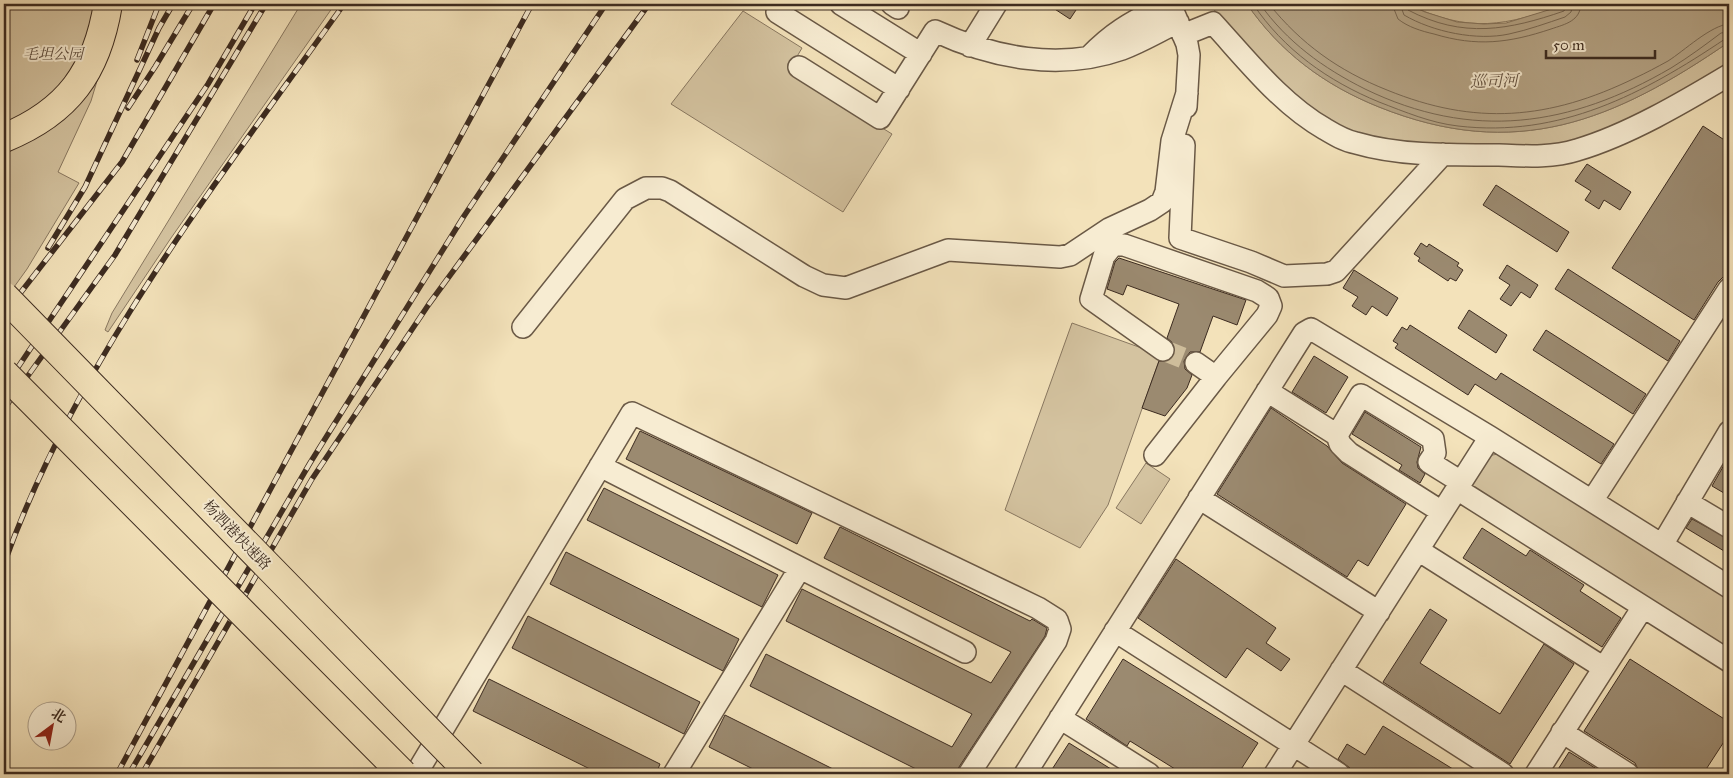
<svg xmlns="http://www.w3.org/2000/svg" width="1733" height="778" viewBox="0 0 1733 778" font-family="'IM FELL Great Primer','Noto Serif SC',serif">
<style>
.green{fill:#d4c3a0;stroke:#887760}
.water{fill:#b5a486;stroke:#85745d}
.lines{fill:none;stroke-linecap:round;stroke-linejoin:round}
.shore{stroke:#786853;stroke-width:1}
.building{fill:#9b8a70;stroke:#3c2b20}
.minor-tunnel{stroke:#cebd9b;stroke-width:21;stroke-dasharray:21 11;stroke-linecap:butt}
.minor-casing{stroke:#6a5946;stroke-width:24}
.highway-casing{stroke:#3c2b20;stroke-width:30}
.minor{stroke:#f7ecd2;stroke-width:21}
.highway{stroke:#f3e2ba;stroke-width:28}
.rail-casing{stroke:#3c2b20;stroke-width:5.5}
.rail{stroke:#f7ecd2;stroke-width:4;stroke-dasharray:11;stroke-linecap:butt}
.highway-bridge-casing{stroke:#3c2b20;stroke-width:30;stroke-linecap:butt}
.highway-bridge{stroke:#f3e2ba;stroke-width:28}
.labels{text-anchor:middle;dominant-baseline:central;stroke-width:4;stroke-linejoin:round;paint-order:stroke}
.park-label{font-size:15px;font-style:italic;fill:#5a493a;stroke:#f7ecd2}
.street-label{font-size:15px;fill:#3c2b20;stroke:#f7ecd2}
.water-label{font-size:16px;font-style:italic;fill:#604f3f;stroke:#f7ecd2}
</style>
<rect width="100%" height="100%" fill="#f3e2ba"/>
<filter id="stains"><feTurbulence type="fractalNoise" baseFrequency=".004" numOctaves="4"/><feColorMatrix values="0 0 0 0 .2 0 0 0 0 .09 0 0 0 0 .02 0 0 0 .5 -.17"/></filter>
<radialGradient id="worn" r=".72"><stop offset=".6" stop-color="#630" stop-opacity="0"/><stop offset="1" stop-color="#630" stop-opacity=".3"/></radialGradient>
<path class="green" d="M4,4h116l-29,97 -33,71 21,11 -52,86 -23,32z
M301,4h34l-164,234 -63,94 -3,-2 7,-17z
M1211,4h36c33,48 77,81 132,103 137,55 235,14 350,-65v26l-135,72 -52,11 -178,-11 -52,-28 -87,-84z
M1407,4h161c-64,22 -97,30 -161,0z
M743,11l59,37 -13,22 103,64 -49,78 -172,-108z
M1072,323l89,32 -53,150 -28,43 -75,-38z
M1498,454l6,1 225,143v53l-256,-165 -1,-3 15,-27z
M1146,463l24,16 -29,45 -25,-16z"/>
<path class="water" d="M1247,4h160l18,8 32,10 27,2 22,-1 62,-19h161v38c-115,79 -213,120 -350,65 -55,-22 -99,-55 -132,-103z"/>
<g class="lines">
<path class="shore" d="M1253,4c31,46 75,77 126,98 26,10 52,21 79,24 102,12 185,-32 267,-87l4,-1
M1260,4c27,38 63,64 105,85 107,52 205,38 306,-21 18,-11 34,-23 50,-35l8,-1
M1269,4c32,40 70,67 118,86 88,36 162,30 248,-12 11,-5 22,-11 33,-17 16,-10 43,-36 61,-37
M1392,4l6,15c10,8 23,12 36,15 43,13 75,9 117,-5 15,-5 29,-8 30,-25
M1400,4l4,11c29,17 73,26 105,19 19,-4 38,-11 56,-17l6,-5 2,-8
M1406,4l2,6c55,29 101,20 156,1l3,-7"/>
</g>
<path class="building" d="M1047,4h33l-10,15z
M1703,126l26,17v128l-11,11 -24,38 -82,-52z
M1587,164l44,28 -11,18 -16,-10 -5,9 -14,-9 6,-9 -16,-10z
M1496,185l73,47 -12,20 -74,-47z
M1421,243l6,4 2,-3 30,19 -2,3 6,4 -7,11 -6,-3 -2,3 -30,-20 2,-3 -6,-4z
M1119,258l127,42 -9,25 -24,-9 -13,36h-10l-6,9 1,8 7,6 -5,13 -22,28 -23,-8 17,-47h10l6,-9 -1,-8 -7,-6 12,-34 -52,-19 -4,10 -16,-6 8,-27z
M1507,265l31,20 -8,13 -9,-6 -10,14 -11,-7 10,-14 -11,-7z
M1568,269l112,72 -12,20 -113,-72z
M1354,270l44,28 -11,18 -15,-10 -6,9 -14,-9 6,-9 -15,-9z
M1469,310l38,25 -11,18 -38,-25z
M1410,325l86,55 5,-7 113,71 -13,20 -126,-80 -7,11 -73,-47 3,-4 -5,-3 9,-14 5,3z
M1546,330l100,64 -13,20 -100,-64z
M1314,356l34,21 -22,36 -34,-21z
M1271,408l56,38 15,17 64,41 -38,62 -10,-6 -11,17 -130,-83z
M1365,412l56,35 -4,15 1,6 7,6 -5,9 -21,-13 3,-5 -50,-31z
M640,431l172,82 -15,31 -171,-85z
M1724,465l5,3v28l-17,-10z
M604,488l174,87 -16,32 -175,-87z
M1692,519l37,20v15l-43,-26z
M840,527l190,94 2,-2 15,9 -2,8 -86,131 -2,7h-31l-176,-88 16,-32 186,93 20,-33 -186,-93 16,-32 189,94 20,-31 -187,-94z
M1482,528l44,28 4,-6 54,35 -4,6 41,27 -19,29 -139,-89z
M566,552l173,87 -16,32 -173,-87z
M1176,559l100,69 -10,15 24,16 -9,12 -34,-23 -21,30 -88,-60z
M1430,609l17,11 -27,43 80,51 44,-70 30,20 -64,100 -127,-82z
M528,616l172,86 -16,32 -172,-86z
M1123,659l135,84 -20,31h-55l-53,-33 -3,5 -41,-27z
M1630,659l99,63v12l-26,40h-63l-5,-11 -51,-32z
M489,679l171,85 -4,10h-56l-127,-63z
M725,715l118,59h-80l-54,-27z
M1383,726l78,48h-110l-1,-6 -12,-9 9,-15 18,11z
M1069,743l50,31h-70z
M1569,752l36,22h-50z"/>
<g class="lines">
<path class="minor-tunnel" d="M1163,350l33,13"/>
<defs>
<path id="minor" d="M783,4l-6,8 122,77
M841,4l80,50
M892,4l6,4
M1170,4l17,40 2,11 -3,52
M1183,35l30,-12c34,37 68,81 112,106 10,6 20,12 31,14 44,13 97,12 143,12 26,1 53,3 78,-5 51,-15 107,-48 152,-75
M970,46l26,-42
M1090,56c26,-27 45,-35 77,-52
M799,67l81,51 55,-87c58,27 125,40 187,18 19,-7 37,-18 56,-27
M1184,145l-4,93 71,24 33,14 43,-2 9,-3 107,-117
M523,327l102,-128 21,-11h16l8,3 134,85 19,9 23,3 102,-38 112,7 10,-2 39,-26 41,-19 12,-8 4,-10 6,-51 15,-48
M1163,350l-72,-51 13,-43 9,-11h11l133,46 11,7 3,8 -4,9 -51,62 -20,-14
M1267,391l70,44 3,9 9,9 93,59
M1337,435l24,-40 72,44 2,14 -6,9 32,20
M1155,455l61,-78
M600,466l365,186
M1457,489l272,172
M1199,498l180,114
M1592,501l137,-212
M1687,502l42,25
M1662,545l67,-113
M1418,550l186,118
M1115,631l224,143
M1341,670l162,104
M1060,718l89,56
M1562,732l66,42
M416,774l216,-361 406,195 19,12 3,9 -4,12 -87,133
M674,774l126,-206
M1025,774l279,-441 7,-4 179,108 239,150
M1275,774l215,-337
M1536,774l107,-167"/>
<path id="highway" d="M4,138c64,-26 93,-66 104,-134"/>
</defs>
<use href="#minor" class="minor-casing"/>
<use href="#highway" class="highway-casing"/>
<use href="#minor" class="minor"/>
<use href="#highway" class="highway"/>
<defs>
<path id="rail" d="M137,60l22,-56
M128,108l27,-41 38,-63
M48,248l37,-61 74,-159 14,-24
M4,314l118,-152 92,-158
M4,388l204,-304 47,-80
M4,409l111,-154 151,-251
M4,564c74,-206 214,-383 340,-560
M117,774l415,-770
M129,774l181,-311 154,-247 142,-212
M142,774l170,-295 117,-175 220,-300"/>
</defs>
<use href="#rail" class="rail-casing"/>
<use href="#rail" class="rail"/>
<defs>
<path id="highway-bridge" d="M4,296l467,478
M4,373l399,401"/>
</defs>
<use href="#highway-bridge" class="highway-bridge-casing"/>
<use href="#highway-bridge" class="highway-bridge"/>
</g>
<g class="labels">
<g class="park-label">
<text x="53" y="54">毛坦公园</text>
</g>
<g class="street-label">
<text transform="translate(237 535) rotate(46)">杨泗港快速路</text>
</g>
<g class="water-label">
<text transform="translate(1494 81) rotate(-2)">巡司河</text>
</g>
</g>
<rect width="1733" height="778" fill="none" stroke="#f3e2ba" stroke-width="20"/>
<rect x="5" y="5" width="1723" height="768" fill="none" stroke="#3c2b20" stroke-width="2.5"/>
<rect x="10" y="10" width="1713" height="758" fill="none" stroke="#3c2b20"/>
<g transform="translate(52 726) rotate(32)"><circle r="24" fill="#f7ecd2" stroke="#ac9f8b"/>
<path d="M0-4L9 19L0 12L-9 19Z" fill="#8f2418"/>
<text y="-8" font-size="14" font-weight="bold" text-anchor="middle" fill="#3c2b20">北</text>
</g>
<path d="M1546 50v8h109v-8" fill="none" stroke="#3c2b20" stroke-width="2.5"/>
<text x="1553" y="50" font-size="15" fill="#3c2b20" stroke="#f7ecd2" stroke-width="4" paint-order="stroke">50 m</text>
<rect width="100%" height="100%" filter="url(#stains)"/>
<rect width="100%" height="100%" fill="url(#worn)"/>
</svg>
